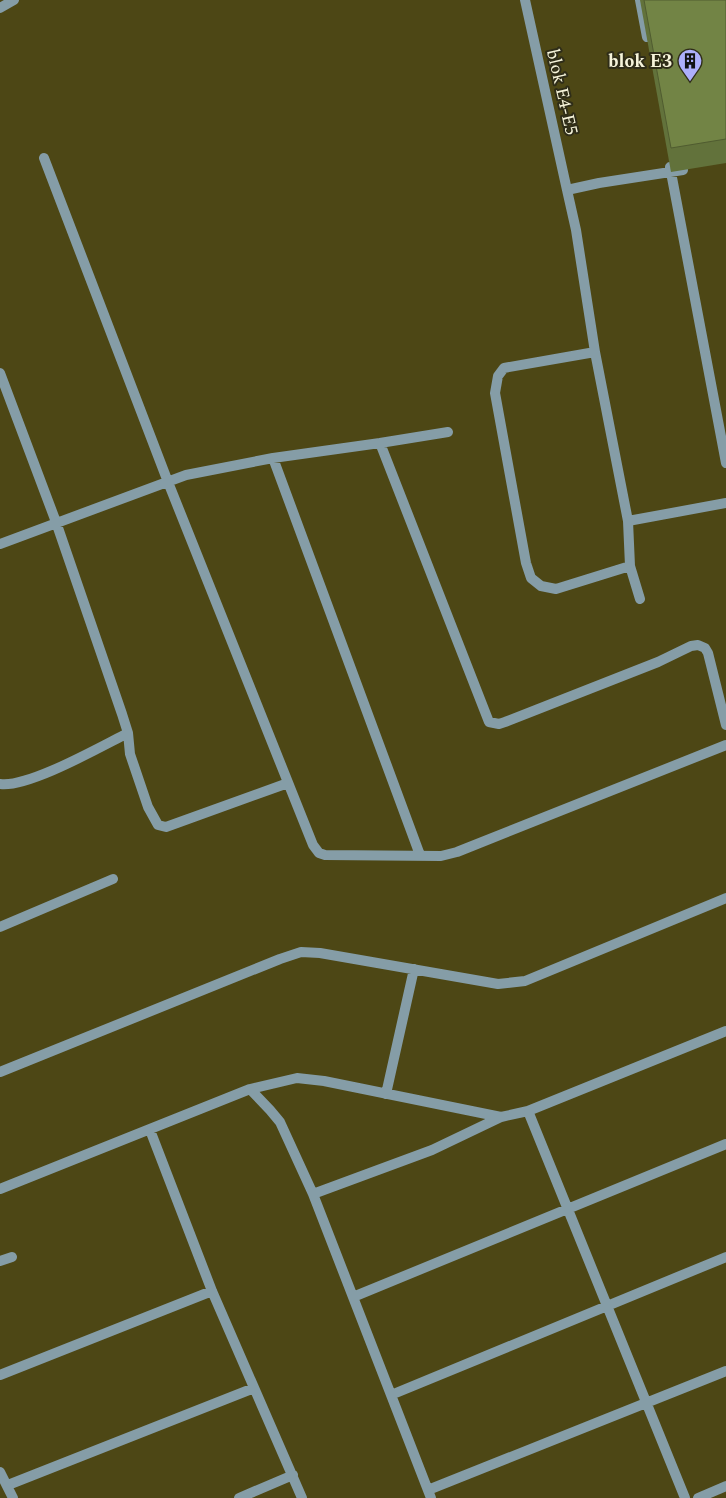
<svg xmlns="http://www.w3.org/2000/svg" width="726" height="1498" viewBox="0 0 726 1498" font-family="Spectral,serif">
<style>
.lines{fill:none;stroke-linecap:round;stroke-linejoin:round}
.minor{stroke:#859da7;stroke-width:10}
.wall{fill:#62723b}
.building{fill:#728445;stroke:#505c30}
.labels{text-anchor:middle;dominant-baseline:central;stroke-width:4;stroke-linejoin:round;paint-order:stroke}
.poi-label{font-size:18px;font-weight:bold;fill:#f6f4da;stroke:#2f2d18;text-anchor:end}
.street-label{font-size:18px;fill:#f6f4da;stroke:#2f2d18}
</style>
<rect width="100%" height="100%" fill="#4d4715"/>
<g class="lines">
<path class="minor" d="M525,0l42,190
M640,0l7,37
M0,8l14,-8
M44,158l124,324 145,363 6,8 6,2 116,1 16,-4 269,-107
M670,167l56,296
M595,352l-91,16 -6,8 -3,17 31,170 5,15 10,8 15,3 74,-23
M0,373l56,149 66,192 6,19 2,21 18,53 10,18 8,2 122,-44
M380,443l68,-11
M273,458l147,397
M628,521l98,-18
M0,544l186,-69 87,-17 107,-15 109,279 10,2 6,-2 153,-60 33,-16 7,-1 7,3 3,5 18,72
M640,599l-10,-33 -2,-45 -33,-169 -19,-122 -9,-40 32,-7 84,-13
M0,784c28,4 100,-37 128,-51
M0,927l113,-48
M0,1072l280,-113 21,-7 19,1 178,31 27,-3 201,-83
M386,1094l28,-125
M528,1111l157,387
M150,1130l62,161 90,207
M0,1189l250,-100
M313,1194l119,-44 69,-33 27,-6 198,-80
M0,1261l12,-4
M353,1297l373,-153
M0,1375l212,-84
M391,1395l335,-138
M0,1472l13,26
M8,1485l246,-97
M428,1490l298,-119
M239,1498l54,-23
M431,1498l-118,-304 -33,-72 -10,-12 -20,-21 47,-11 27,3 177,36
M698,1498l28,-12"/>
</g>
<path class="wall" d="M640,0h86v163l-55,9z"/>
<path class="building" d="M644,0h82v139l-55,9z"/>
<defs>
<symbol id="building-pin" viewBox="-11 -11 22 30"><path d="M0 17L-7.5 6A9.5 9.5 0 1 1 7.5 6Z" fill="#adaffb" stroke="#2f2d18"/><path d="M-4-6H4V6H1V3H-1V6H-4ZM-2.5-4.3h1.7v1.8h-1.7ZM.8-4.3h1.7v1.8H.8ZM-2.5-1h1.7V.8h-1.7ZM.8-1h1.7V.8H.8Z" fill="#111"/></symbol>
</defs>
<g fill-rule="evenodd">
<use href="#building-pin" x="676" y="47" width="28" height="38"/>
</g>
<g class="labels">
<g class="poi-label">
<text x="672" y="61">blok E3</text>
</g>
<g class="street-label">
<text transform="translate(562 92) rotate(77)">blok E4-E5</text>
</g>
</g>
</svg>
